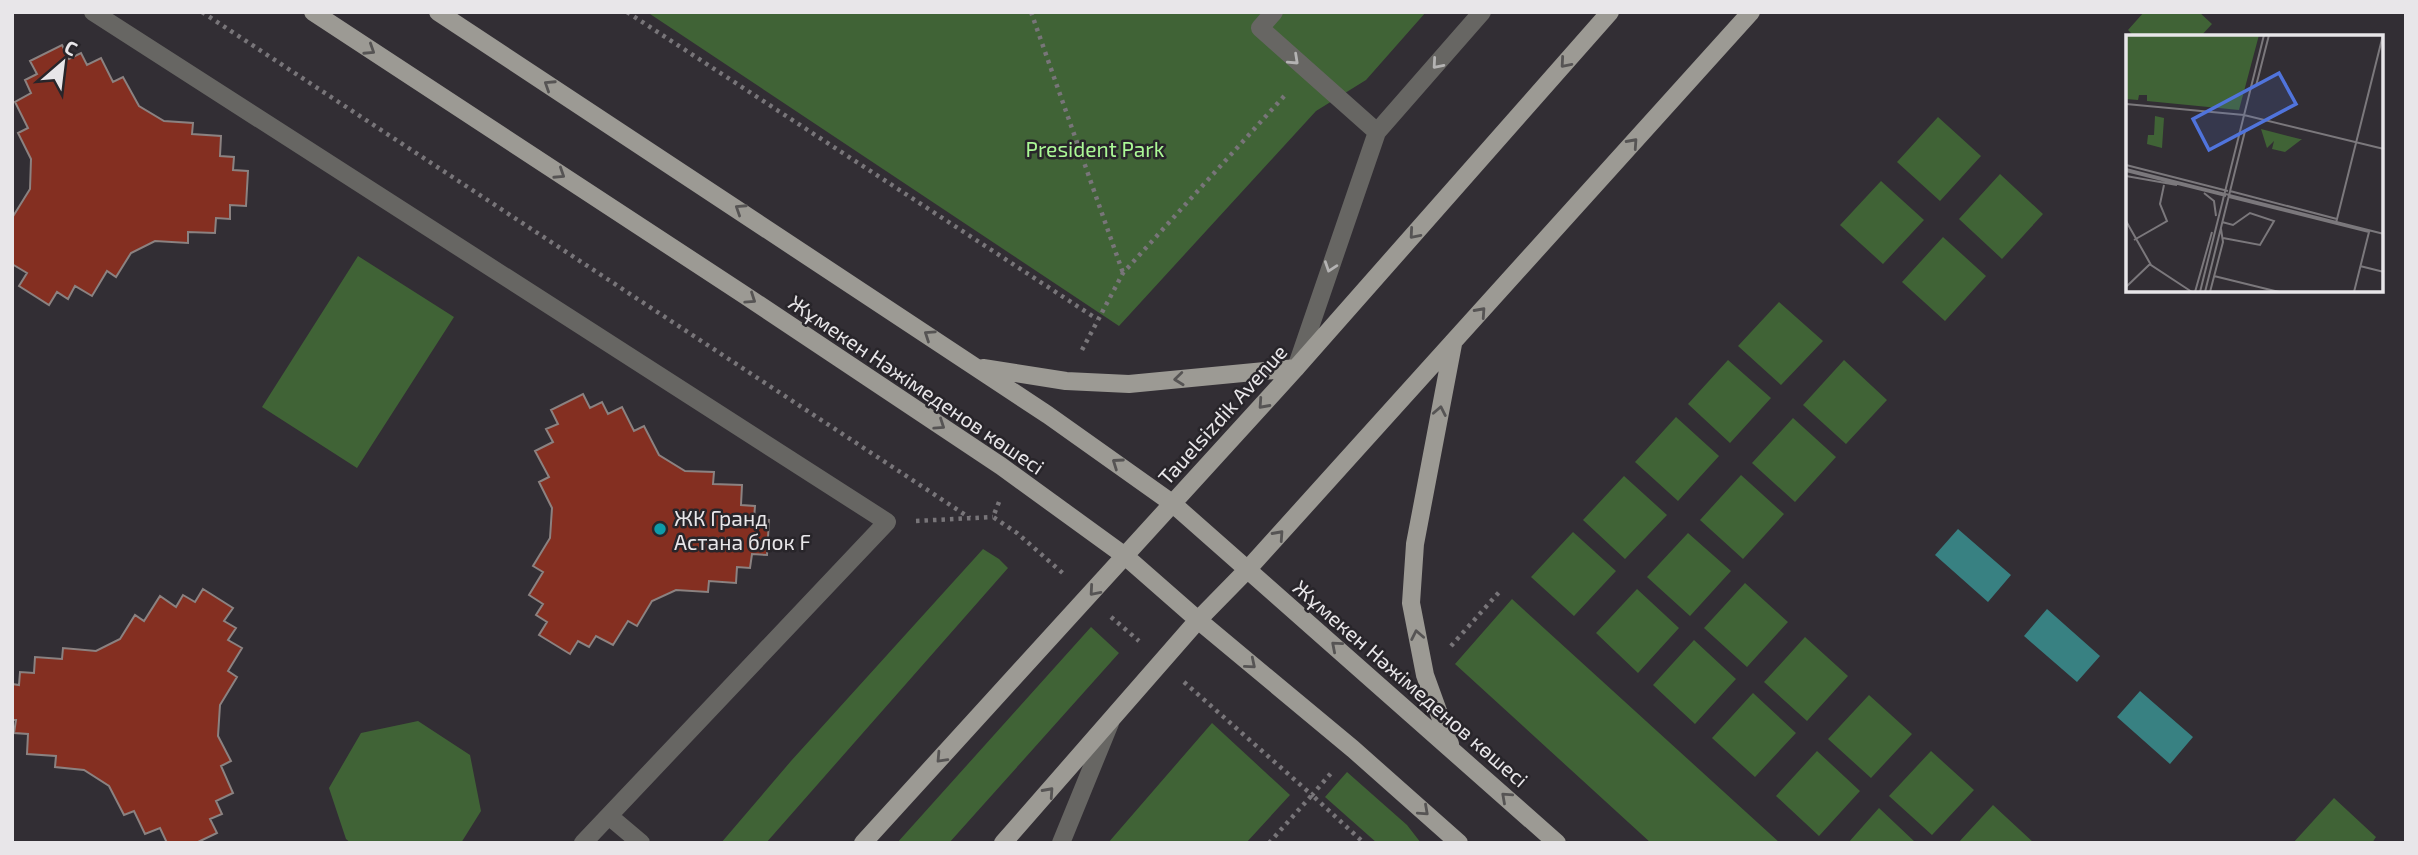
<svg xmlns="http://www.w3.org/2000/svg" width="2418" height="855" viewBox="0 0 2418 855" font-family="'Exo 2',sans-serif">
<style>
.green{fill:#406336}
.water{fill:#388182}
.building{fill:#842f21;stroke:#8b8281;stroke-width:2}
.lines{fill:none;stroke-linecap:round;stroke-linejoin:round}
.path{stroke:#787579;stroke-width:4.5;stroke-dasharray:3.5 5;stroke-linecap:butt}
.minor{stroke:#676663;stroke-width:18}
.major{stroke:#9c9a94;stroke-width:18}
.oneway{stroke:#565454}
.oneway2{stroke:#b4b3b3}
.culture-dot{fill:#0f9aa8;stroke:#28252a;stroke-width:2.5}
.labels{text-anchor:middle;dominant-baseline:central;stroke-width:5;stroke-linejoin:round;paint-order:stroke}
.park-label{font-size:21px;fill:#abf896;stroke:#28252a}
.street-label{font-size:21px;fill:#e8e6e9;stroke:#28252a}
.poi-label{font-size:21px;fill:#e8e6e9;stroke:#28252a;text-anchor:start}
.inset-road{fill:none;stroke:#7b787c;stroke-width:2}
.view{fill:#5074dc;fill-opacity:0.15;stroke:#5074dc;stroke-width:3.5}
.inset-edge{fill:none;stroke:#e8e6e9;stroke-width:3.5}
</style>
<rect width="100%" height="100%" fill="#322e34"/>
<path class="green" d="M647,12h779l-60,68 -50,31 -197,215z
M2144,12h55l13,12 -12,13h-65l-7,-7z
M1938,117l43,39 -41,45 -43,-39z
M2000,174l43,40 -41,45 -43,-40z
M1881,181l43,39 -41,44 -43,-39z
M1943,237l43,39 -41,45 -43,-39z
M358,256l96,61 -97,151 -95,-61z
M1779,302l44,39 -42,44 -43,-39z
M1728,360l43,38 -41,45 -42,-39z
M1844,360l43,40 -41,44 -43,-39z
M1676,417l43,39 -41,45 -43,-39z
M1793,418l43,39 -41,45 -43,-39z
M1741,475l43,39 -41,45 -43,-39z
M1624,476l43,39 -42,44 -42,-39z
M1573,532l43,39 -42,45 -43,-39z
M1688,533l43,38 -41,45 -43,-39z
M983,549l16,10 9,9 -242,275h-45l70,-82z
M1745,583l43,39 -41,45 -43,-39z
M1637,589l42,39 -41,45 -42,-40z
M1512,599l268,244h-129l-196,-179z
M1091,627l28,26 -170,190h-52z
M1805,637l43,39 -41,45 -43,-39z
M1694,640l42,39 -41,45 -42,-39z
M1753,693l43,40 -41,44 -43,-39z
M1869,695l43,39 -41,44 -43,-39z
M418,721l52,34 11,56 -20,32h-110l-5,-4 -17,-51 32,-55z
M1212,723l78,72 -44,48h-138z
M1817,751l43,40 -41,45 -43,-40z
M1931,751l43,39 -42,45 -43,-39z
M1347,772l60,53 14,18h-44l-52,-46z
M2334,798l42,39 -4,6h-79z
M1993,805l41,38h-76z
M1879,808l37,35h-68z"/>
<path class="water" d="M1958,529l53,46 -23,27 -53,-47z
M2047,609l53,47 -23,26 -53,-46z
M2140,691l53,46 -23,27 -53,-47z"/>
<path class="building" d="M62,45l7,14 12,-6 6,12 14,-7 12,24 10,-5 16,29 25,15 29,2 -1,11 29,2 -1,20 14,1 -1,13 15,1 -2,35 -16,-1v14l-14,-1 -1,15 -27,-1v11l-33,-2 -24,12 -15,24 -9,-6 -15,25 -17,-10 -7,13 -11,-7 -8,13 -30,-19 8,-13 -15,-9v-46l18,-29 1,-30 -13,-26 10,-5 -13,-26 16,-9 -6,-13 12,-6 -7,-13z
M583,394l7,14 12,-6 6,12 14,-7 12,24 10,-5 15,29 26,16 29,1 -1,12 29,1 -1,20 14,1 -1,13 15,1 -2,35 -15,-1 -2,14 -13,-1 -1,16 -27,-2 -1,11 -32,-2 -24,11 -15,25 -9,-5 -15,24 -17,-9 -7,11 -11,-6 -8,13 -31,-19 8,-13 -11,-7 7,-11 -14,-9 14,-23 -10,-6 17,-28 2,-30 -13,-26 10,-5 -14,-26 18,-9 -7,-13 12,-5 -7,-14z
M203,589l30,19 -9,13 12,7 -8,12 14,8 -14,23 9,6 -17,28 -2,31 13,25 -10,5 12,27 -17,8 6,13 -12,5 7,14 -21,10h-29l-7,-15 -15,6 -11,-23 -10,4 -15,-29 -25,-16 -29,-3 1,-11 -29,-2 1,-20 -14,-1 2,-13h-4v-36l7,1 1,-13 14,1 1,-16 27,2 1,-11 33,3 24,-12 15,-24 9,6 16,-25 16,11 7,-12 12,7z"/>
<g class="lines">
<path class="path" d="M202,12l768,506
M627,12l470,307
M1031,12l92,261
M1082,350l41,-77 164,-180
M999,502l-6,15 24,16 49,43
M916,521l77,-4
M1111,617l28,24
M1451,646l50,-56
M1184,682l128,113 20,-23
M1269,843l43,-48 52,48"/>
<path class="minor" d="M93,12l794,510 -304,321
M1274,12l-14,16 117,104 -81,236
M1377,132l105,-120
M609,816l32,27
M1061,843l49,-120"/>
<path class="major" d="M313,12l433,284 255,170 124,90 73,64 155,129 106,94
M438,12l610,403 124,88 385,340
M983,368l83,13 63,3 167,-16
M1450,744l-25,-69 -14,-72 4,-59 38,-200
M863,843l433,-475 314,-356
M1003,843l195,-223 50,-51 503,-557"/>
</g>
<defs><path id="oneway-chevron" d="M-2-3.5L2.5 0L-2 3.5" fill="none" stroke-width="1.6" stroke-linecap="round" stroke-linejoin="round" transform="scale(1.75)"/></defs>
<g class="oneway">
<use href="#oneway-chevron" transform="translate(370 50) rotate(33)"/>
<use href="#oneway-chevron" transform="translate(1565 63) rotate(131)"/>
<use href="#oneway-chevron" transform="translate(549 85) rotate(-147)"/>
<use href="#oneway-chevron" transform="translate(1633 143) rotate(-48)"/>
<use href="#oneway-chevron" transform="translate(560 174) rotate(33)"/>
<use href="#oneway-chevron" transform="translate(740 209) rotate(-147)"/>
<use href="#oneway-chevron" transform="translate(1414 234) rotate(131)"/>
<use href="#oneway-chevron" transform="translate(751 299) rotate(34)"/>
<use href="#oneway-chevron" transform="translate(1481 312) rotate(-48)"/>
<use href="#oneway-chevron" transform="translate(929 335) rotate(-146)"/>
<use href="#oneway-chevron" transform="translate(1179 379) rotate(174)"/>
<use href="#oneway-chevron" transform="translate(1263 404) rotate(132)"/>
<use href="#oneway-chevron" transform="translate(1440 411) rotate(-79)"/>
<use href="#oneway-chevron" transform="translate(940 425) rotate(34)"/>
<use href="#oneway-chevron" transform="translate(1117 463) rotate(-145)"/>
<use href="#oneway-chevron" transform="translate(1279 535) rotate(-48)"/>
<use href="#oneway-chevron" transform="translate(1094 591) rotate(131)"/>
<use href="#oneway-chevron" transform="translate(1417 635) rotate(-101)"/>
<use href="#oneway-chevron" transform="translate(1336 646) rotate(-139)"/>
<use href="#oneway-chevron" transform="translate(1251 664) rotate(40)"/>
<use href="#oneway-chevron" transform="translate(941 758) rotate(133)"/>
<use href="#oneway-chevron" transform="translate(1049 792) rotate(-48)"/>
<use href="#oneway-chevron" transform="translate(1506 797) rotate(-138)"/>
<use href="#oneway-chevron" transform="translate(1424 811) rotate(42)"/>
</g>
<g class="oneway2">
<use href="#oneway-chevron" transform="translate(1294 60) rotate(43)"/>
<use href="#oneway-chevron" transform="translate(1437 64) rotate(131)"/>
<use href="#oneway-chevron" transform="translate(1330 267) rotate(109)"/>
</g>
<circle class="culture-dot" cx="660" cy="529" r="7"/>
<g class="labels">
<g class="park-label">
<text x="1095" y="148">President Park</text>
</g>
<g class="street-label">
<text transform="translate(917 384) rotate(34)">Жұмекен Нәжімеденов көшесі</text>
<text transform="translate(1222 414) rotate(-48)">Tauelsizdik Avenue</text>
<text transform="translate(1411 683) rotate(41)">Жұмекен Нәжімеденов көшесі</text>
</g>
<g class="poi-label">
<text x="674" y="517">ЖК Гранд<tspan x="674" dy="24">Астана блок F</tspan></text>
</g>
</g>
<g transform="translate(2126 35)">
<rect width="257" height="257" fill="#322e34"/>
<path d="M0,0h133l-20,75 -92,-9v-6h-8l-1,5 -12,-1zM29,81l9,2 -2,30 -15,-4 1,-9h6zM135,94l39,10h2l-17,13 -13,-3 2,-8 -7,7z" fill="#406336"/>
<path class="inset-road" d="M130,51l13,-51M0,69l118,11 140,34M0,130l102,26M0,134l258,65M0,136l100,25M0,141l51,9M104,156l107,28M78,158l10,8 2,15M103,162l140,35 -15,60M0,186l25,44 41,27M96,187l11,3 17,-12 24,8 -14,24 -37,-7M210,188l47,-188M8,205l33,-19 -7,-17 4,-19M234,231l24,6M88,241l65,16M0,252l24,-23M69,257l17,-60M74,257l64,-257M79,257l40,-161M84,257l13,-50 -2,-13"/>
<path class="view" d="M153,38l17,31 -87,46 -16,-31z"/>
<rect width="257" height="257" class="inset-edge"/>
</g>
<rect width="2418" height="855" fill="none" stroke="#e8e6e9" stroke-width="28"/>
<g transform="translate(63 63) rotate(28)" stroke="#28252a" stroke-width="5" paint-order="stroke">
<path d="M0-5L12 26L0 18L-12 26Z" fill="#e8e6e9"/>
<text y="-10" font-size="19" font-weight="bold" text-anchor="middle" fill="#e8e6e9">С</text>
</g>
</svg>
